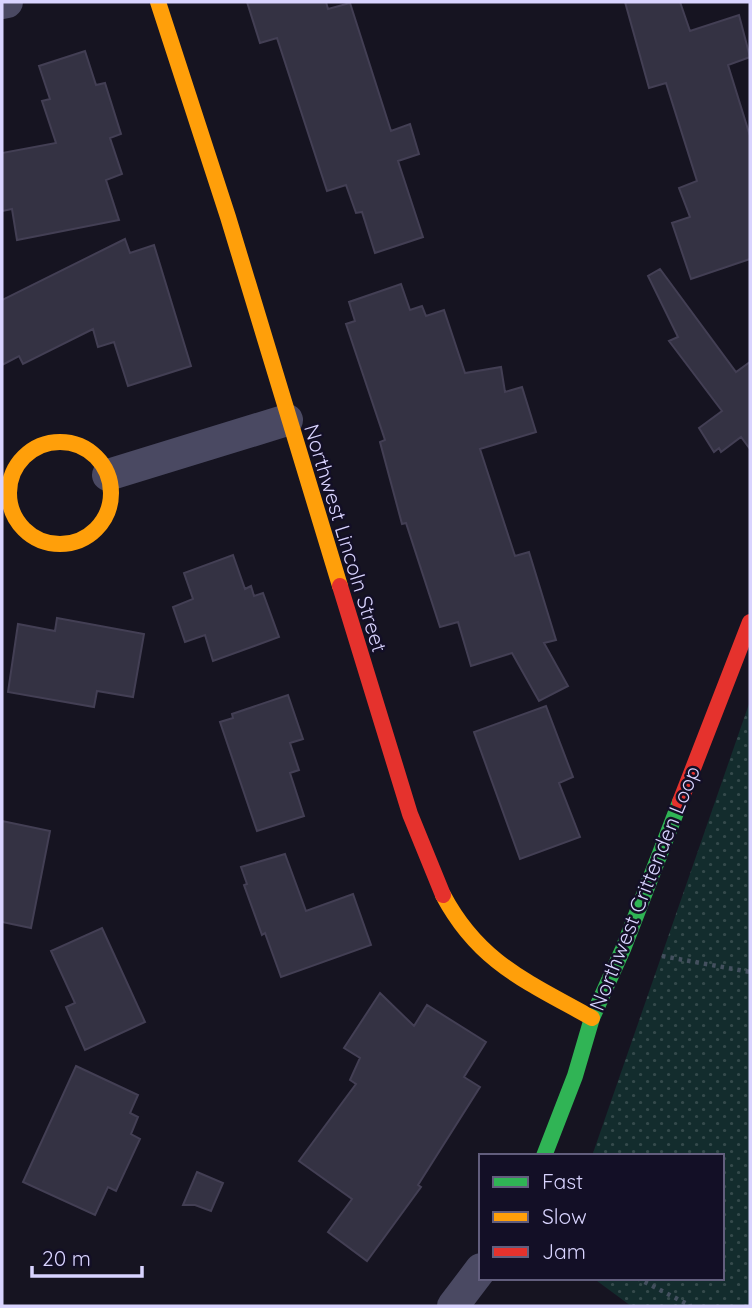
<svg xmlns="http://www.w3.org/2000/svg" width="752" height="1308" viewBox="0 0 752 1308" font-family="Quicksand,sans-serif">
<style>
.grass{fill:url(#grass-dots)}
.building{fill:#343243;stroke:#433f54;stroke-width:2}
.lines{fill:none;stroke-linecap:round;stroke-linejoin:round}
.path{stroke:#44505f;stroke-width:4.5;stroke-dasharray:3.5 5;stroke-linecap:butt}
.street{stroke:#4a4962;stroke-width:32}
.fast{stroke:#30b455;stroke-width:16}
.slow{stroke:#ff9f0a;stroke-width:16}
.jam{stroke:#e5322d;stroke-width:16}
.labels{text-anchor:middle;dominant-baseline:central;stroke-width:5;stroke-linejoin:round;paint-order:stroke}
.street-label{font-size:21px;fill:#d9d4ff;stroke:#130f26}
</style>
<defs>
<pattern id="grass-dots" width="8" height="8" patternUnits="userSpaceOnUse" patternTransform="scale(1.75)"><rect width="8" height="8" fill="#132c2d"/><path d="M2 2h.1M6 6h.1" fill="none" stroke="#354a4c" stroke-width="1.8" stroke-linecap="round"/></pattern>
</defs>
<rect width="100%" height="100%" fill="#161421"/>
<path class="grass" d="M750,701v605h-119l-38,-28h129v-122h-130z"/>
<path class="building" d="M247,2h79l2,7 22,-6 41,128 19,-7 9,30 -21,7 25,76 -48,16 -13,-41 -6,1 -10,-28 -19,6 -50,-153 -17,5z
M625,2h55l10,29 49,-16 11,42 -22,8 22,71v123l-59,20 -19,-56 18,-6 -11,-29 18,-7 -31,-98 -17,5z
M85,51l11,34 9,-2 16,51 -11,4 12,36 -16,6 13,40 -102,20 -5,-31 -10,2v-58l54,-10 -14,-42 8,-2 -11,-33z
M125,239l5,14 24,-8 37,121 -63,20 -14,-44 -16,5 -5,-18 -70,35 -4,-8 -17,9v-65z
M660,269l76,103 14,-10v87l-9,-12 -20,15 -2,-4 -5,4 -15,-24 23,-17 -53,-70 9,-4 -30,-61z
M401,284l9,26 12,-4 4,10 18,-6 21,63 36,-6 4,25 17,-5 14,45 -56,17 35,107 14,-4 27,88 -12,3 24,43 -29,15 -27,-48 -41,13 -13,-44 -18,5 -34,-104 -4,1 -22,-82 5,-2 -39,-116 9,-3 -6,-19z
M233,555l12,34 6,-3 3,10 9,-3 16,44 -66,24 -8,-26 -20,7 -12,-35 20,-8 -9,-26z
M57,618l87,16 -11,63 -36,-6 -3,16 -86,-15 10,-68 37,7z
M288,695l15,44 -13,4 9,27 -9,3 14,43 -47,15 -37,-109 13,-4 -1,-4z
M546,706l27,71 -14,6 21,54 -60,22 -46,-127z
M2,821l48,10 -19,97 -29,-6z
M285,854l21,57 47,-17 18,51 -90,32 -16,-44 -3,2 -18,-50 3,-1 -6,-17z
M102,928l43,94 -60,28 -19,-43 9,-4 -24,-52z
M380,993l34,33 13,-21 59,37 -22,35 16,10 -62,98 3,2 -54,74 -39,-29 24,-33 -53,-38 57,-77 -6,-4 10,-22 -16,-10z
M76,1066l62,29 -8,18 8,4 -7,17 9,5 -24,52 -8,-4 -13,28 -72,-33z
M197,1172l26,11 -12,28 -16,-6h-12z"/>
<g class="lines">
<path class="path" d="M662,956l88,16
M637,1278l54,28"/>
<path class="street" d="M2,3l5,-1
M108,475l179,-55
M453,1306l28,-37"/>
<path class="fast" d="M544,1156l31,-80 17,-58 31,-69 57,-147"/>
<path class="slow" d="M158,2l70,215 112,369
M9 493a51 51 0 1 1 102 0a51 51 0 1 1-102 0Z
M443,895c36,68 85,87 149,123"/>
<path class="jam" d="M340,586l70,228 33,81
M680,802l70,-180"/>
</g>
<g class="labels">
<g class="street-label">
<text transform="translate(346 538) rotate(73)">Northwest Lincoln Street</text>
<text transform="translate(644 888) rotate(-68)">Northwest Crittenden Loop</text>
</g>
</g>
<rect width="752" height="1308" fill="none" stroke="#d9d4ff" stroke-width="7"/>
<rect x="479" y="1154" width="245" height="126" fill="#130f26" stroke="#625e7d" stroke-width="2"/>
<rect x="493" y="1177" width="35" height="10" fill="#30b455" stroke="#625e7d" stroke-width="2"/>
<text x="542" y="1189" font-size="21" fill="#d9d4ff">Fast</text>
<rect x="493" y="1212" width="35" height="10" fill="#ff9f0a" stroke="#625e7d" stroke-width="2"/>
<text x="542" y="1224" font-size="21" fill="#d9d4ff">Slow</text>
<rect x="493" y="1247" width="35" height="10" fill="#e5322d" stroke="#625e7d" stroke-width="2"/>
<text x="542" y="1259" font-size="21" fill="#d9d4ff">Jam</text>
<path d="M32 1266v10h110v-10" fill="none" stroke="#d9d4ff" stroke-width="3.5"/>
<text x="42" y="1266" font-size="21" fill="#d9d4ff" stroke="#130f26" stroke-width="5" paint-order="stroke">20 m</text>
</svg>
